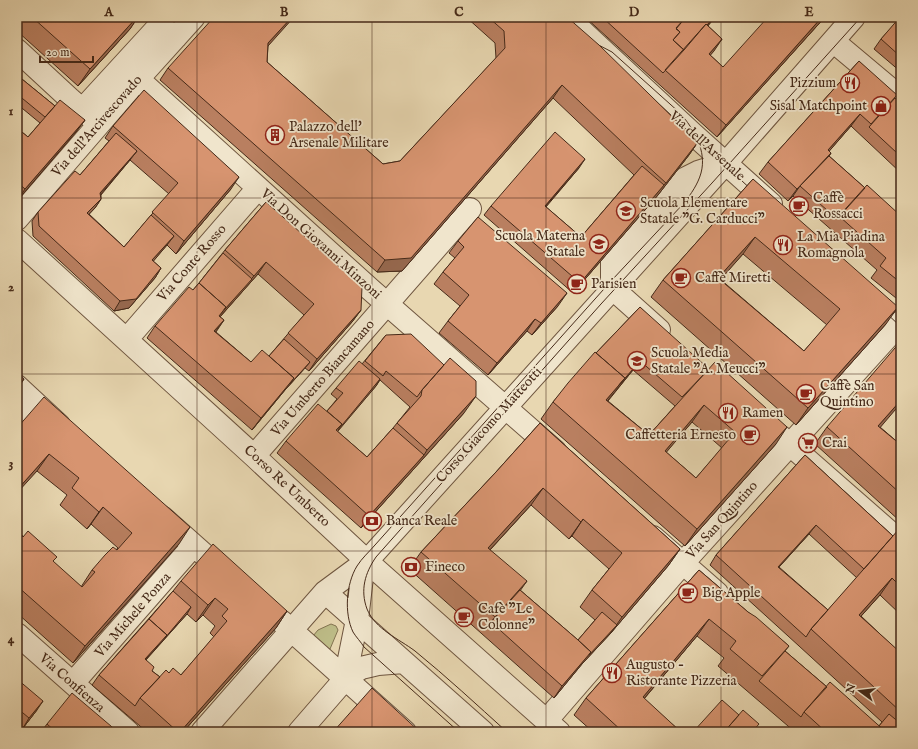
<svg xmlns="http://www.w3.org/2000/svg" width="918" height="749" viewBox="0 0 918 749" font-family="'IM FELL English',serif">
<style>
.green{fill:#bdbc87;stroke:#827350}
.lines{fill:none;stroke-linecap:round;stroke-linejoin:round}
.minor-casing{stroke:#6e553f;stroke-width:24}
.minor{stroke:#f0e5cc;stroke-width:22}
.tram{stroke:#462a19;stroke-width:1}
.wall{fill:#b97f60;stroke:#462a19;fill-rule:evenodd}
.shaded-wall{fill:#96684e;stroke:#462a19}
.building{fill:#d79470;stroke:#462a19;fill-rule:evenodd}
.grid{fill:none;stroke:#462a19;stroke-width:1;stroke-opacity:0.55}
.labels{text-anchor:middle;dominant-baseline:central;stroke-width:3.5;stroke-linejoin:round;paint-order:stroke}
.poi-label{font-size:14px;fill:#462a19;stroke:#f0e5cc;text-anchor:start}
.street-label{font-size:14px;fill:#462a19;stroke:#f0e5cc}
.neatline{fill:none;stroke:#462a19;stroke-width:1.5}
.grid-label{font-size:13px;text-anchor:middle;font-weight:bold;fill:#462a19}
</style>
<rect width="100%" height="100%" fill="#e8d7b1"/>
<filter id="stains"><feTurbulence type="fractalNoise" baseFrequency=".005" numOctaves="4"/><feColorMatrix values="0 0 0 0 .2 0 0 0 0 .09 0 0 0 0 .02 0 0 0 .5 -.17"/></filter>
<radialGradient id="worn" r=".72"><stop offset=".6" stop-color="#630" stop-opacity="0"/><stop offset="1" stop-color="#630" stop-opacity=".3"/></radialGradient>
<path class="green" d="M331,624l5,2 2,4 -8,19h-3l-14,-13 5,-6z"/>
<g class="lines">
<defs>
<path id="minor" d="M567,17l126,117 78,70
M833,41l68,57
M17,50l53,49 23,20
M138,79l233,211 184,161
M82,110l77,-84 17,11
M17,219l121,-140 56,-62
M17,240l237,216 117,109 188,167
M612,288l47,42
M612,288v-27l72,-82 14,-7 25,-8
M127,339l131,-151
M17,386l42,39
M17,412l13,-14
M780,436l121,106
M254,456l216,-247
M162,517l64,57
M653,537l64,56
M325,592l158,140
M281,621l124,111
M17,634l111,98
M345,679l16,-11 17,-4 26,-2
M73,683l120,-137
M546,721l137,-158 218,-241
M202,732l123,-140 42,-31 359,-398 128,-146
M299,732l46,-53 12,-59 5,-43 5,-16"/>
</defs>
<use href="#minor" class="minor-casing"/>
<use href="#minor" class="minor"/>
<path class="tram" d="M646,92l109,101
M882,309l19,18
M459,732l-95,-85c-3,-5 -8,-10 -11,-15 -9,-19 -7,-48 4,-66 5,-8 12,-14 18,-21l237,-265 72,-77c7,-9 14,-19 17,-30 6,-22 -7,-44 -21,-60l-68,-61 -23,-12
M507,732c-30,-27 -60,-55 -92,-81 -16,-12 -40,-22 -48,-42 -7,-19 -2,-36 9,-52l225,-253 111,-121 149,-166"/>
</g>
<path class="wall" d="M17,17h121l-8,12 -52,57 -61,-55z
M466,17h101l131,125 -9,13 -31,40 -85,98 -89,-78 7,-9 88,-38 -33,39 35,30 53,-62 -81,-77 -151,173 -25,1 -217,-192 8,-12 100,-22 -1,16 116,102 17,-3 96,-103 -1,-15z
M585,17h130l-7,9 14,13 -12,16 13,12 102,-50 -108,120z
M901,17v55l-27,-23 7,-10z
M859,61l36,37 6,6v69l-50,-47 -22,25 2,2 -2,3 36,32 36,28v86l-30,-24 6,-8 -84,-74 -5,5 -29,-27 9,-12z
M17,75l38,31 30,14 -9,12 -59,69v-73l11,9 12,-14 -23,-19z
M113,126l118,63 -55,65 -9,-9 -14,16 8,7 -6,10 -26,30 -15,3 -81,-75 -1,-15 6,-9 42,-37 29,-34 -4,-3zM130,160l39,34 -45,53 -35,-33 6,-6 6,-9v-4z
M753,179l133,145 -90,101 -145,-128 12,-17zM743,254l84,71 -23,26 -84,-72z
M266,202l95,108 -9,12 -43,49 -4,-3 -20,22 -33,40 -105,-92 8,-12 38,-36 6,-7 26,-33zM258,274l46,41 -35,41 -18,6 -35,-30 8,-12 -4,-3z
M458,241l100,65 -26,29 -5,-4 -39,44 -49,-42 9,-12 12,-15 -26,-22 9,-12 12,-14 -6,-5z
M640,307l136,137 -91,102 -144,-127 12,-17 43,-49zM633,370l42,36 -26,29 -41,-34zM692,422l30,26 -26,30 -30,-26z
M386,335l78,78 -103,115 -84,-75 9,-12 41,-30 10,-12 -6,-5 5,-6 26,-24zM380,380l30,27 -17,21 -26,29 -30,-26 39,-45z
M540,423l140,126 -12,17 -58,68 -28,30 -28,34 -145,-129 12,-17 75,-80zM531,505l38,34 3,-3 37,33 -17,21 -12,17 15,13 -17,20 -58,-50 -30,-40z
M827,427h53l21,18v77l-86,-78z
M17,428l162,116 -106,119 -56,-50v-82l36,31 28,25 11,-17 26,-22 -27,-24 -4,5 -27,-24 7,-10 -30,-24z
M805,455l88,81 8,-5v84l-21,-20 -19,21 40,38v74l-4,4h-102l-77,-66 6,-8 -27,-22 -53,63 37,33h-88l-19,-17 12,-17 113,-128 49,42 41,34 -4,5 42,36 52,39 3,-4 -83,-76 -89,-81 6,-10zM809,534l48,44 -29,32 -49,-43z
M181,581l106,30 -11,17 -93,104h-36l-55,-47 7,-10 74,-84zM187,614l9,8 7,-7 12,11 -5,7 4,4 -33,38 -12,-2 -9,4 -8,-6 -6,-11z
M17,679l20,31 -14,18 -6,-5z
M47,724l71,8h-77z"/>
<path class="shaded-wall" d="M137,17h1l-8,12 -52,57 12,-17z
M292,17h2l-34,38 8,-12z
M714,17h1l-38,42z
M822,17h3l-108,120 9,-12z
M722,39l-8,12 -13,15 8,-12z
M562,85l-9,13 -151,173 -25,1 8,-12z
M860,114l-9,12 -32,37 9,-13z
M85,120l-9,12 -59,69 8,-12z
M698,142l-9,13 -31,40 -85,98 7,-10 84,-98z
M137,151l-7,9 -36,42 6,-9z
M831,153l-8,12 -23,21 -7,10 -5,5 9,-12z
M585,159l-6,9 -41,47 7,-9z
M239,177l-8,12 -55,65 8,-13z
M101,199l-6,9 -14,15 6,-10z
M174,236l-7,9 -21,25 6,-10z
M755,237l-12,17 -36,41 11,-17z
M266,262l-8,12 -48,54 9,-12z
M161,268l-6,10 -26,30 -15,3 6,-10z
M567,293l-9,13 -26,29 9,-12z
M898,307l-12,17 -90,101 12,-17z
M361,310l-9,12 -43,49 8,-12z
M535,319l-8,12 -39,44 9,-12z
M224,320l-9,12 -1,-1z
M640,361l-7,9 -39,47 12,-17z
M310,362l-5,6 -20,22 -33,40 9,-12 33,-40z
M24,379l-7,11v-3z
M380,379l-4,7 -48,57 8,-13z
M476,396l-12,17 -103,115 8,-12 55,-61 3,-5z
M901,400v3l-34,40 11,-17z
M704,405l-12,17 -39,46 12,-17z
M787,427l-11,17 -91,102 12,-17z
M49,454l-12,17 -20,22v-3z
M543,488l-12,17 -55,60 12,-17z
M103,507l-12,17 -4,5 12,-17z
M583,519l-11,17 -3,3 12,-17z
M816,525l-7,9 -38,42 7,-9z
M190,527l-11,17 -106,119 12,-17z
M680,549l-12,17 -58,68 12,-17z
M892,578l-12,17 -33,37 12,-17z
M527,581l-12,17 -24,24 4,-5z
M215,598l-12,17 -7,7 12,-17z
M191,607l-4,7 -49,54 7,-9z
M287,611l-11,17 -93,104h-3z
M709,619l-12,17 -66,78 12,-17z
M617,625l-7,9 -28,30 -28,34 8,-12 29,-34z
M43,701l-6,9 -14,18 6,-10z
M901,726v2l-4,4z"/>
<path class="building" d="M32,17h105l-47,52z
M214,17h78l-24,26 -1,19 116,102 17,-3 105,-113 -1,-17 -16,-14h79l32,28 99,97 -32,41 -22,-20 -82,-78 -151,173 -26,2 -217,-192z
M602,17h84l-10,11 4,4 -7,8 11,10 -21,23z
M686,17h28l-7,8 -1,-1 -22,26 -11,-10 7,-8 -4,-3z
M768,17h54l-96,108 -61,-55 41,-46 16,15 -13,15 14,13z
M900,17h1v40l-20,-18z
M859,61l38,34 -26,29 -11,-10 -32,36 3,3 -34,36 -29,-27z
M17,75l38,31 -10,11 -28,-23z
M144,90l95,87 -55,64 -32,-29 26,-29 -65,-57z
M895,98l6,6v44l-4,5 -28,-26z
M60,100l25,20 -60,69 -8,-7v-54l11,9z
M555,132l30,27 -40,47 36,31 61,-71 22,19 -84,98 -89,-77z
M116,133l21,18 -37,42 1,6 -14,14 37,34 27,-32 23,21 -22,24 9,8 -25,31 -16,2 -81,-75 -1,-14 37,-41 5,4z
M829,156l36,32 -28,31 -37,-33z
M753,179l145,128 -90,101 -145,-128zM755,237l85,72 -36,42 -86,-73z
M867,185l34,31v67l-21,-17 6,-8 -47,-42z
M266,202l96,85 -1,23 -44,49 -29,-26 26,-29 -48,-42 -12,14 -29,-26z
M478,217l89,76 -26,30 -6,-4 -38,44 -49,-42 21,-26 -26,-23 21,-25 -6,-6z
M223,253l29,26 -28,31 2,-3 -27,-24z
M199,283l27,24 -7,9 5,4 -10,11 37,31 11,-12 32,28 -33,40 -106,-92 34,-39 4,3z
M640,307l69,62 -27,28 -42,-36 -21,24 6,-7 -29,-25z
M411,334l33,31 -22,25 -5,7 -31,-26 -3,5 -18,-15 21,-26z
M284,339l26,23 -20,22 4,-6 -25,-22z
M901,341v59l-23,26 23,19v49l-74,-67z
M595,352l30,26 -19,22 43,35 66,-73 72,65 -90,102 -144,-127 15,-19zM704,405l31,27 -39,46 -31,-27z
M450,358l26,23v15l-49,54 -30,-27 24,-27 1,-6z
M359,361l21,18 -42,51 4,-6 -15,-13 16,-18 -7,-5z
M17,373l7,6 -7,8z
M44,397l146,130 -105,119 -68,-60v-55l6,6 5,-6 29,26 -4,4 29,26 13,-15 -3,-2 13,-15 8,-8 4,3 15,-17 -29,-26 -4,5 -27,-24 7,-10 -30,-24 -32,36v-62z
M318,404l24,20 -6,6 31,27 26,-29 31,27 -55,61 -83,-75z
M540,423l140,126 -58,68 -30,-27 30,-37 -39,-34 -2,3 -38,-34 -55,60 39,33 -32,36 -74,-65 75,-80z
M805,455l88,81 -29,33 -48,-44 -38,42 50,43 -17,19 -5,8 -90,-82z
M899,529l2,2v56l-9,-9 -33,37 42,38v59l-90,-83z
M213,544l74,67 -107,121h-2l-38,-34 26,-28 3,3 4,-5 8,7 46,-54 -5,-5 6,-7 -13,-11 -7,7 -27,-24z
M699,570l49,42 8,5 33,29 -27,30 -32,-27 6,-8 -27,-22 -66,78 38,35h-58l-37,-34z
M520,590l58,50 13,12 -29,34 -71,-64z
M173,591l18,16 -26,31 2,-3 -18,-16z
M602,612l15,13 -28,30 2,-3 -13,-12z
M149,619l18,16 -22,24 9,8 -2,4 8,6 -20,21 -5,8 -36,-31z
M785,651l42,36 -23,25 -3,5 -42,-36z
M17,679l26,22 -14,17 -12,-10z
M830,682l56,50h-60l-22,-20z
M372,688l48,44h-87z
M72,693l46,39h-62l-9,-8z
M722,700l17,15 -15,17h-31z
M743,710l16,14 -7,8h-28z
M889,714l12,10 -7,8h-8l-7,-6z"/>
<path class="grid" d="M197,17v715M372,17v715M546,17v715M721,17v715M17,198h884M17,374h884M17,551h884"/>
<defs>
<symbol id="restaurant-ring" viewBox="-11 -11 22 22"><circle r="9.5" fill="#f0e5cc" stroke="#8f2418" stroke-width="1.5"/><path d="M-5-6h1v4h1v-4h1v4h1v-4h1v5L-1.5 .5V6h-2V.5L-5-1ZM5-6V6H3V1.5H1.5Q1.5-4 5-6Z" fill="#8f2418"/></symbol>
<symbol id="shop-ring" viewBox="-11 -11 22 22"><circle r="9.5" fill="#f0e5cc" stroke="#8f2418" stroke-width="1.5"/><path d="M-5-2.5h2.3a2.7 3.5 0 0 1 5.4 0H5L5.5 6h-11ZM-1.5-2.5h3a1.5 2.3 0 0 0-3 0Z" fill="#8f2418"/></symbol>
<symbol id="building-ring" viewBox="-11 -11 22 22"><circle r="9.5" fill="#f0e5cc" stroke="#8f2418" stroke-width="1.5"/><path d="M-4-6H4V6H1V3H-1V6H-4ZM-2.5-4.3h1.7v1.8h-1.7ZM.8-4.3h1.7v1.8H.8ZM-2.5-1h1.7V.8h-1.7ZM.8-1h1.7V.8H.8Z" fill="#8f2418"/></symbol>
<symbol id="cafe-ring" viewBox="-11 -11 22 22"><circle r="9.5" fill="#f0e5cc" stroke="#8f2418" stroke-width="1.5"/><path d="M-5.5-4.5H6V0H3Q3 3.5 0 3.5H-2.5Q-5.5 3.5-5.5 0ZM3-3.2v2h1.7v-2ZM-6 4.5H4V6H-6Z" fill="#8f2418"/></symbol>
<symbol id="school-ring" viewBox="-11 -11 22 22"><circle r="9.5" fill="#f0e5cc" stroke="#8f2418" stroke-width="1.5"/><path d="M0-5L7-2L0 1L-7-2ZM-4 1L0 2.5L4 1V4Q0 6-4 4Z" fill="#8f2418"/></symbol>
<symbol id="supermarket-ring" viewBox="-11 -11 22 22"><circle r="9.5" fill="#f0e5cc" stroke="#8f2418" stroke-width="1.5"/><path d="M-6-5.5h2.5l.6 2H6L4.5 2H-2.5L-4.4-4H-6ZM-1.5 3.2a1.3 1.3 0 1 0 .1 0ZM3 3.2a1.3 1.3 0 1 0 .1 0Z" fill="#8f2418"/></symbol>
<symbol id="bank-ring" viewBox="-11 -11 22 22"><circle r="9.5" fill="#f0e5cc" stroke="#8f2418" stroke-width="1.5"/><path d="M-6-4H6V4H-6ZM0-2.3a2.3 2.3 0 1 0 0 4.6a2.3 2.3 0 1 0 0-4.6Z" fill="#8f2418"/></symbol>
</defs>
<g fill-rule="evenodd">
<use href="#restaurant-ring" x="839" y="72" width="22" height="22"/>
<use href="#shop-ring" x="870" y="95" width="22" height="22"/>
<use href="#building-ring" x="264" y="124" width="22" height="22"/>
<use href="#cafe-ring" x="788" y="195" width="22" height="22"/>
<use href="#school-ring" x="615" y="200" width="22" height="22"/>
<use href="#school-ring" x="588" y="233" width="22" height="22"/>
<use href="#restaurant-ring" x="772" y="234" width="22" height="22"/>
<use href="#cafe-ring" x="670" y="267" width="22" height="22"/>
<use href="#cafe-ring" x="566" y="273" width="22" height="22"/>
<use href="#school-ring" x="626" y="350" width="22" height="22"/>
<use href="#cafe-ring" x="795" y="383" width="22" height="22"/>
<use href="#restaurant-ring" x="717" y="402" width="22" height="22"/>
<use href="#cafe-ring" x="739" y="424" width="22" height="22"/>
<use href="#supermarket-ring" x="797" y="432" width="22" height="22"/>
<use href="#bank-ring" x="361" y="510" width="22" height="22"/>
<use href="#bank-ring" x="400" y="556" width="22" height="22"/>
<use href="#cafe-ring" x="677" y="582" width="22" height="22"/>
<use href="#cafe-ring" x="453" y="606" width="22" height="22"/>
<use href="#restaurant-ring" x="601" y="662" width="22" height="22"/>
</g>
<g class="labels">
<g class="poi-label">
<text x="836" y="83" text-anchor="end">Pizzium</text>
<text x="867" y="106" text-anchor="end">Sisal Matchpoint</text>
<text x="289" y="127">Palazzo dell'<tspan x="289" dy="16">Arsenale Militare</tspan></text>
<text x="813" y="198">Caffè<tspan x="813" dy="16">Rossacci</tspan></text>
<text x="640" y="203">Scuola Elementare<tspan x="640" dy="16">Statale "G. Carducci"</tspan></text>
<text x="585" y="236" text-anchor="end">Scuola Materna<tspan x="585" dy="16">Statale</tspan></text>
<text x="797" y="237">La Mia Piadina<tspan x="797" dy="16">Romagnola</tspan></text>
<text x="695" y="278">Caffè Miretti</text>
<text x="591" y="284">Parisien</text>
<text x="651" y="353">Scuola Media<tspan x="651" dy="16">Statale "A. Meucci"</tspan></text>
<text x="820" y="386">Caffè San<tspan x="820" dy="16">Quintino</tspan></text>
<text x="742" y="413">Ramen</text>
<text x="736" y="435" text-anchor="end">Caffetteria Ernesto</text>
<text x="822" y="443">Crai</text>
<text x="386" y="521">Banca Reale</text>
<text x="425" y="567">Fineco</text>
<text x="702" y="593">Big Apple</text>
<text x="478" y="609">Cafè "Le<tspan x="478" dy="16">Colonne"</tspan></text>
<text x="626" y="665">Augusto -<tspan x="626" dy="16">Ristorante Pizzeria</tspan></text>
</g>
<g class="street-label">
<text transform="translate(97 126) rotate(-49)">Via dell'Arcivescovado</text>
<text transform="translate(707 146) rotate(42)">Via dell'Arsenale</text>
<text transform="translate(321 244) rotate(42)">Via Don Giovanni Minzoni</text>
<text transform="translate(192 263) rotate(-49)">Via Conte Rosso</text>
<text transform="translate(323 378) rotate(-49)">Via Umberto Biancamano</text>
<text transform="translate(489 425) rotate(-48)">Corso Giacomo Matteotti</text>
<text transform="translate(287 486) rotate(43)">Corso Re Umberto</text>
<text transform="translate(722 520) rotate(-48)">Via San Quintino</text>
<text transform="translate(133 615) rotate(-49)">Via Michele Ponza</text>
<text transform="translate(72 683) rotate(41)">Via Confienza</text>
</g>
</g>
<rect width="918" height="749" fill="none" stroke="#e8d7b1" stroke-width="44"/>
<g transform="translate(860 691) rotate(285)" stroke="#f0e5cc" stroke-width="3" paint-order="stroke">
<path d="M0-3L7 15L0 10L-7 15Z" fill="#462a19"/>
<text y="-6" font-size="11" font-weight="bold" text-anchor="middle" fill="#462a19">N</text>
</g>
<path d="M40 56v6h53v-6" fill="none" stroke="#462a19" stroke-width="2"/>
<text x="46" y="56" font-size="12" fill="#462a19" stroke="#f0e5cc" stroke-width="3" paint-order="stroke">20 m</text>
<rect x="22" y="22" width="874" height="705" class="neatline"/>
<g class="grid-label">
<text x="109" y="16">A</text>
<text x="284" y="16">B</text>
<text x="459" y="16">C</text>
<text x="634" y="16">D</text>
<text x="809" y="16">E</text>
<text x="11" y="115">1</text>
<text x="11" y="291">2</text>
<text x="11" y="467">3</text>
<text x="11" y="643">4</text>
</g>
<rect width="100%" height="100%" filter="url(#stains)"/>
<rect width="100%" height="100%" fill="url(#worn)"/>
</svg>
